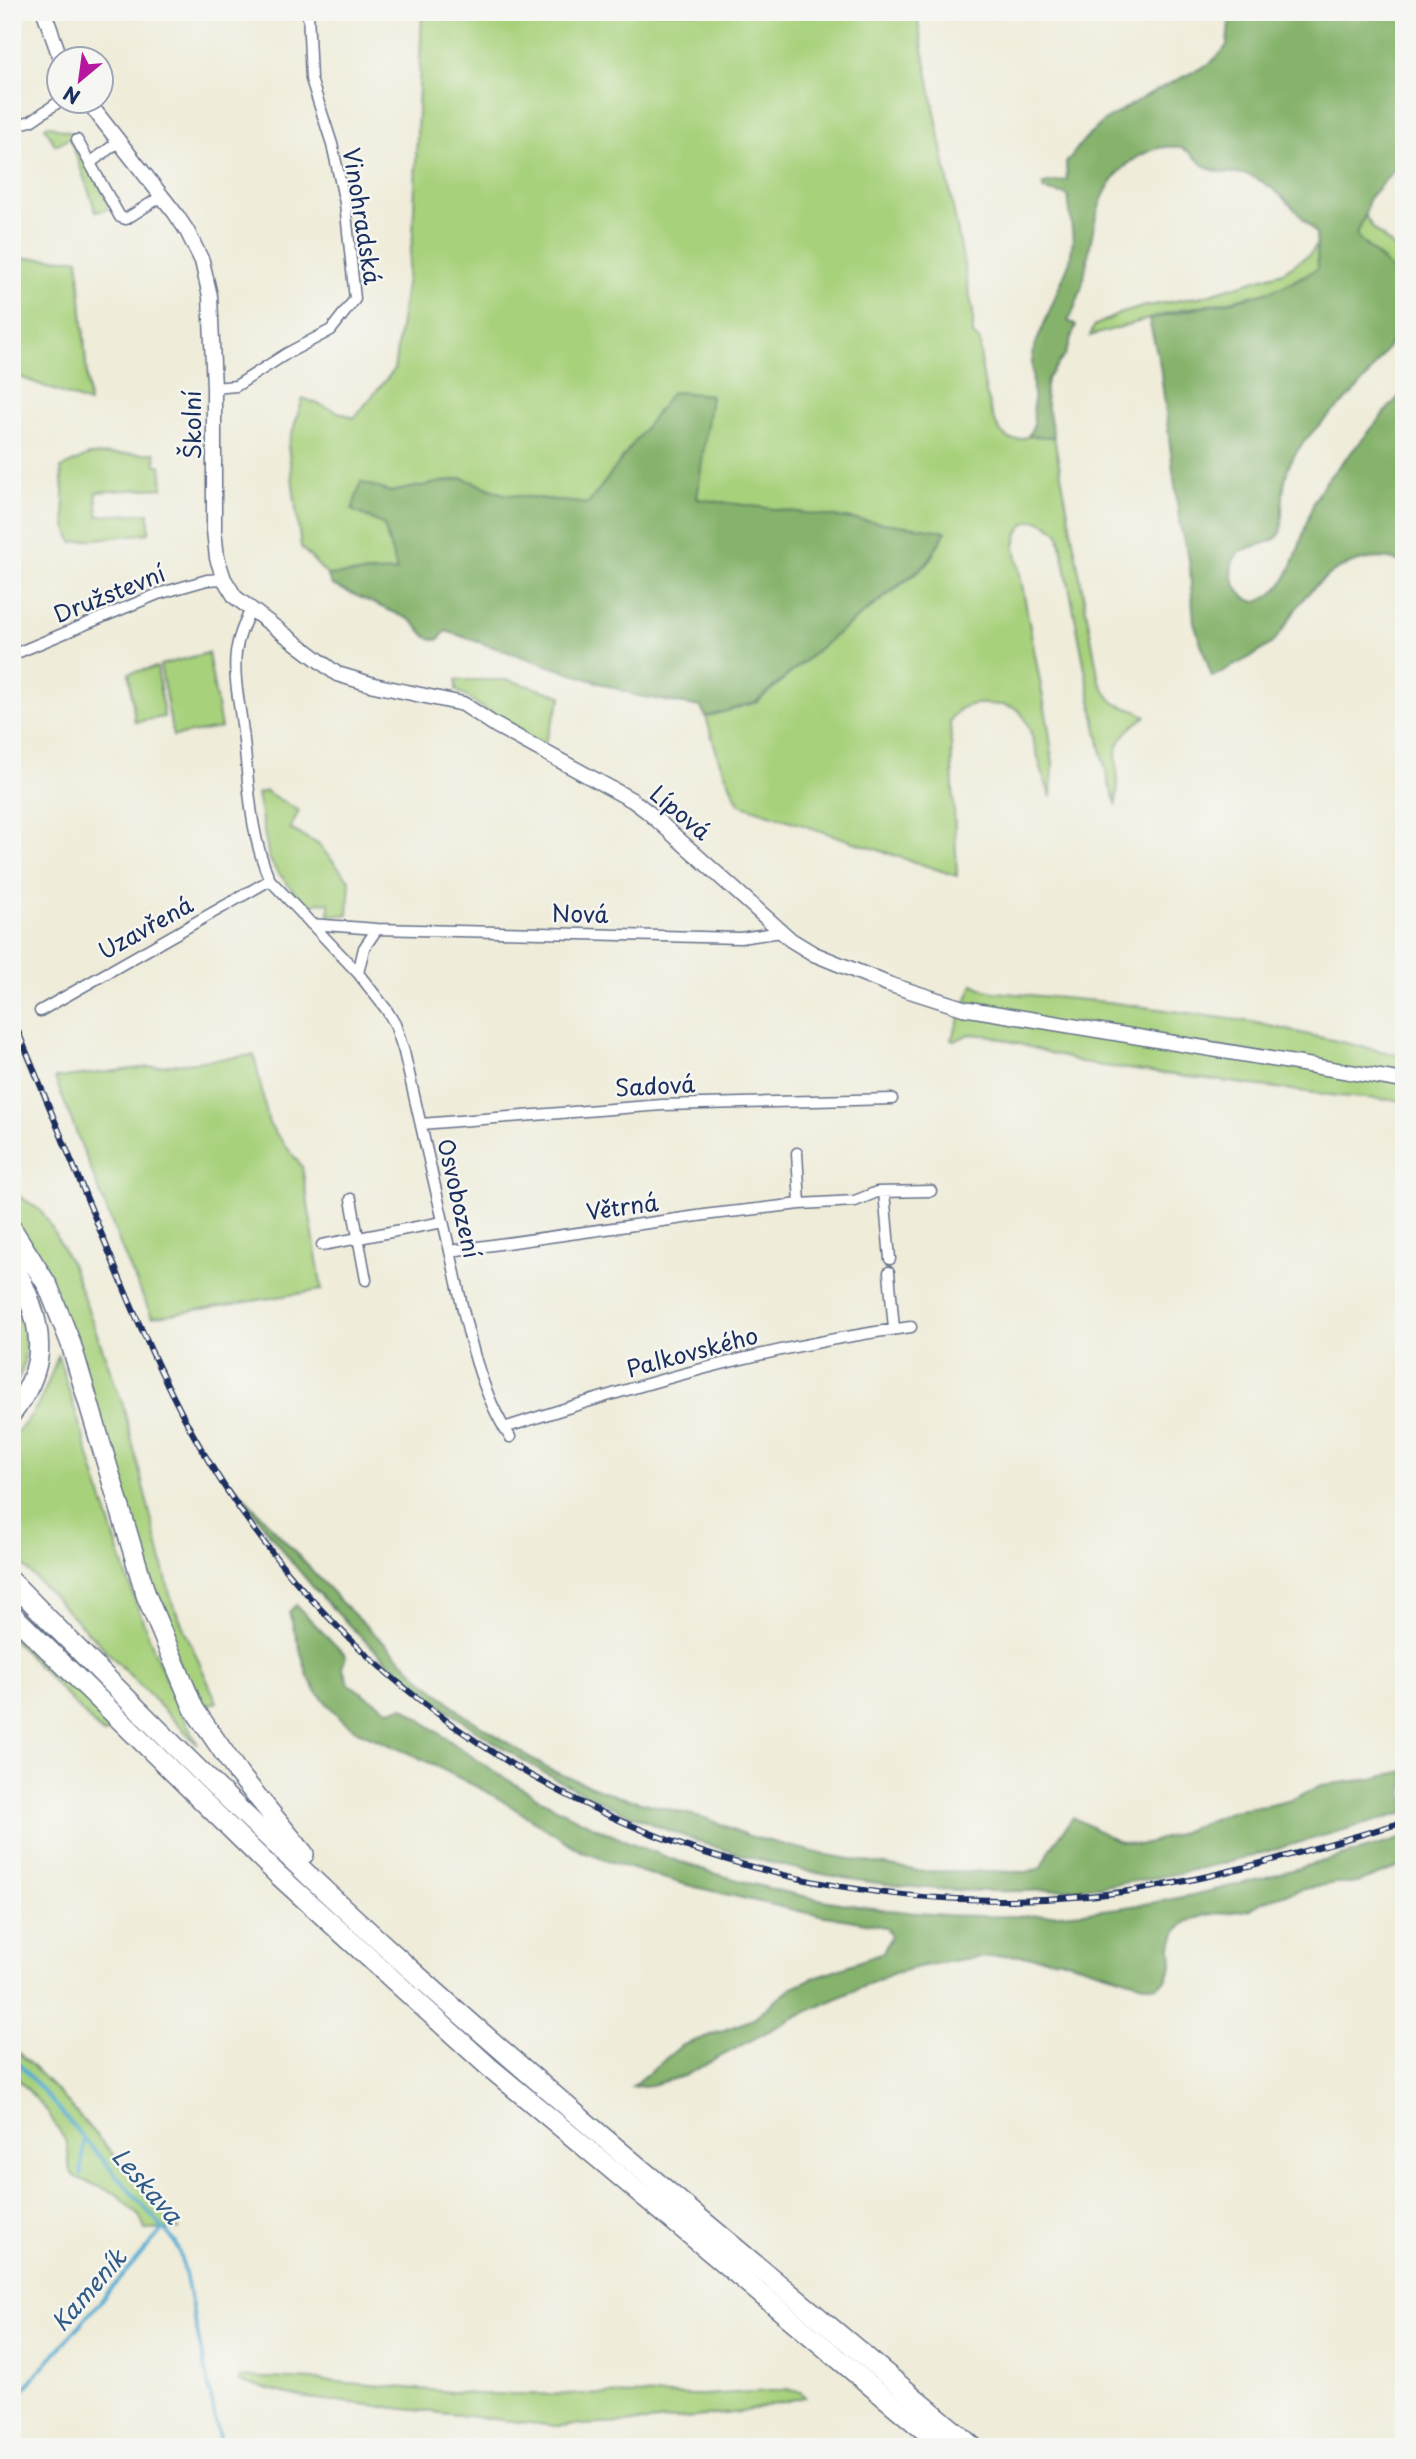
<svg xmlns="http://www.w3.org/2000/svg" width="1416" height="2459" viewBox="0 0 1416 2459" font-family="'Playpen Sans',sans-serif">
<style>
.green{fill:#a8d17c;stroke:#62806d;stroke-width:2}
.forest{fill:#86b36c;stroke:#507165;stroke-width:2}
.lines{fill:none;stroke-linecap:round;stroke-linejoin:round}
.stream{stroke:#57add3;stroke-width:3.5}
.minor-casing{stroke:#657189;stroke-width:13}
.tertiary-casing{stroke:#657189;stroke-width:17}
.motorway-casing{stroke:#657189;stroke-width:22}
.minor{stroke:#fff;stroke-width:10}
.tertiary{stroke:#fff;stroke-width:14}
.motorway{stroke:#fff;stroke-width:19}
.rail-casing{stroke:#1b2f5e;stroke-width:6}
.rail{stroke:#f6f6f2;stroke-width:3.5;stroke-dasharray:10;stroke-linecap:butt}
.labels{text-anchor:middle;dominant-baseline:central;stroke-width:5;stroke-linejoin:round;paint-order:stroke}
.street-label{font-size:23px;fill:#1b2f5e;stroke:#f6f6f2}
.water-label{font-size:24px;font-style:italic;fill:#305b87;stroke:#f6f6f2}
</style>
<rect width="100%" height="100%" fill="#f6f6f2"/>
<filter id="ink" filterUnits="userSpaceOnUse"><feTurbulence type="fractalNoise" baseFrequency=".0143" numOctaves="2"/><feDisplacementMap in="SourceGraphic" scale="14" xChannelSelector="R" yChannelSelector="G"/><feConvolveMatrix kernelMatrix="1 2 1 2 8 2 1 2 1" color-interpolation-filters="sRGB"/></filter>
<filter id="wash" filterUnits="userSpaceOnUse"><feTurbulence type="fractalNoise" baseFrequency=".00686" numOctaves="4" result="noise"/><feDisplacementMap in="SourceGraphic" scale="28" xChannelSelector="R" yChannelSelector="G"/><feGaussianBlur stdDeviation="1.57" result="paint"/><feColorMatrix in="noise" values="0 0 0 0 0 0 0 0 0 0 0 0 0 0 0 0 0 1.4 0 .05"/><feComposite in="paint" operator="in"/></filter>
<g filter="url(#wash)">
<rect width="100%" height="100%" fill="#efecd9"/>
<path class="green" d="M422,12h494l57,300v23l7,6c0,21 8,91 30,98 8,3 13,-2 21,-3 7,0 15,1 23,1l45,243c18,35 20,20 47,36 -47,33 -22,42 -30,87l-7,-18 -12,-54 -38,-197c-20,-21 -41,-17 -44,13l34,183 4,34 -2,32c-11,-19 -18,-75 -33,-86 -9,-6 -21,-5 -32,-6 -17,-1 -27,2 -36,17l7,155 -218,-72 -20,-44 -13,-43 51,-15 76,-65 94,-72 18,-33 -249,-33 15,-104 -38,-3 -85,112 -85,-10 -40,-16 -73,14 -29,-10 23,43 13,46 -70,4 -26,-28 -13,-101 15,-48 51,20 40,-48 19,-135z
M48,125l24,8 39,75 -15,4 -26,-74 -15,7 -10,-18z
M1365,215l7,12 32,30v24l-48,-45z
M1318,243v26l-43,21 -50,12 -42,7 -93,27 4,-10 25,-12 23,-7 61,-11 80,-24 28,-19z
M12,258l66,1 11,144 -77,-29z
M155,453l1,12h5l2,23 -67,4 2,24 51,-3v20l-77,9 -6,-16 -5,-58 28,-13z
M208,653l13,75 -48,8 -13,-71z
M157,667l7,50 -29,5 -6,-49z
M456,680h53l53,16 -18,48 -3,3 -85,-57z
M265,791l34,20 -9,18 28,15 32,37 -2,34h-19v-12l-11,-1 -10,6 -33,-39 -6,-11 -12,-64z
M973,984l12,6 10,2 113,10 144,20 142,32 10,4v43l-66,-5 -250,-32 -96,-28 -23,-2 -14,7 -4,-1z
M254,1055l15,69 33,43 20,123 -170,27 -26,-58 -71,-181z
M12,1191l28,19 8,11 24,45 51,139 49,197 45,100 -23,7 -123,-365 -59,-115z
M12,1293c12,32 22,66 0,97z
M58,1356c43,131 74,266 140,389l-186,-191v-118c26,-21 35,-50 46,-80z
M12,1614l114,113 -23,7 -91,-96z
M12,2046l46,46 121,137 -34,1 -5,-13 -23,-23 -42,-17 -5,-6 -3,-28 -21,-33 -34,-38z
M241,2377l74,3 160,14 229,1 82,-5 15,2 4,5 -63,15 -94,10 -92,4 -257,-29 -58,-15 -3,-2z"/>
<path class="forest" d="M1230,12h174v147l-35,39 -4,17 -9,21 48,45c0,11 2,27 -1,37 -8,21 -34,59 -50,75 -21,21 -46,40 -61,66 -8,15 -9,35 -10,52 0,7 1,15 -1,21 -7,16 -40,10 -48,29 -6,13 8,43 24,40 39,-9 44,-74 59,-103 9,-19 25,-34 39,-50 17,-18 30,-39 49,-56v171c-39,-15 -79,8 -103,39 -10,13 -16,28 -28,40 -15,13 -43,25 -61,35l-18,-55 -5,-63 -9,-33 -20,-161 -11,-45c41,-13 84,-16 124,-30 16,-5 31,-14 45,-22l-2,-35c-18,-20 -41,-49 -68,-58 -12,-3 -26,-1 -37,-6 -12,-4 -17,-17 -30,-21 -12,-4 -25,0 -36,5 -68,34 -44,111 -77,168l8,4 -11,30 -18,24 -2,16 9,42 -26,-1 6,-11 -2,-64 3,-15 35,-85 3,-22 -5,-44 -25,-5v-6l24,-4 -1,-17 17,-22 21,-20 45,-27 60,-30 13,-12 5,-7z
M672,392l39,3 -14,104 249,32 -18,31 -95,75 -77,65 -50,15 -5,-10 -63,-11 -192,-65 -8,9 -11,-3 -16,-17 -79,-35 -5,-10 70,-4 -13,-46 -32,-15 9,-28 29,10 73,-14 40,16 85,10z
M236,1488l106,115 81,77 40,34 87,56 67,26 91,23 41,17 73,18 97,17 108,1 15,-4 8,-18 23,-33 44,24 22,4 36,-10 57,-24 39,-6 20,-5 30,-15 51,-6 32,-8v42c-103,28 -208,64 -315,74 -289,28 -582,-82 -776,-300 -28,-32 -53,-65 -77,-99z
M296,1605l50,51 -4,11 7,17 39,26 16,-3c48,37 97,71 150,100 164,86 355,124 540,104 105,-11 208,-44 310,-73v27l-47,18h-22l-36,7 -37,12 -13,8 -44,5 -18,7 -10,8 -6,18 1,18 -6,14 -9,6 -10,-1 -87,-26 -53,-4 -43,4 -41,7 -29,7 -97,43 -113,60 -32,9 -20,2 49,-41 70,-26 42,-33 22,-10 68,-24 8,-18 -5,-7 -9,-3 -74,-13 -112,-26 -56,-16 -52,-18 -90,-57 -71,-36 -65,-28 -16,-12 -25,-28 -8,-15 -19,-64z"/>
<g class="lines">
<path class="stream" d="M12,2056l164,187 8,25 37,179
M81,2174l3,-36
M12,2403l152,-175"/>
</g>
</g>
<g filter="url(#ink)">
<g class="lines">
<defs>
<path id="minor" d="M12,126l19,-5 29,-20
M77,140l43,77 6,2 36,-23
M90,163l24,-18
M214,388l22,-2 50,-32 45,-24 24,-31 -10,-96 -13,-59 -21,-65 -3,-67
M250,611c-6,13 -12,26 -14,41 -3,26 4,54 7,80 6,49 6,103 27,148l88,93 28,36 9,15 9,28c16,69 32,139 48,208 13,58 25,128 58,177
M12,655l146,-61 49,-14 17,-1
M311,924l66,5 363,9 42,-6
M358,973l6,-25 13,-19
M40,1011l230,-131
M421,1124l241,-19 230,-6
M797,1153l3,51
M884,1192l6,67
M351,1199l15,81
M322,1245l121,-23
M450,1251l262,-37 88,-10 55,-3 22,-9 54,-1
M889,1272l5,57
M504,1428c133,-43 268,-83 407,-101"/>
<path id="tertiary" d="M44,12l17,48
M88,102l87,111 12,18 15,30 8,35 4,92v142l3,28 7,21 11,18 102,77 37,11 89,19 32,21 137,75 16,12 143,128 23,14 74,30 75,24 441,73"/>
<path id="motorway" d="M12,1229l36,57 23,58 75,251 48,114 44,64 66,81
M12,1264c8,11 12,22 17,35 17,45 12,76 -17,114
M12,1582c129,132 259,262 396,385 184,166 377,320 565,480
M12,1614l265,260 212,193 455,380"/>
</defs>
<use href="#minor" class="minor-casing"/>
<use href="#tertiary" class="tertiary-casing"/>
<use href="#motorway" class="motorway-casing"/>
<use href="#minor" class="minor"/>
<use href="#tertiary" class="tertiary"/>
<use href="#motorway" class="motorway"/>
<defs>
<path id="rail" d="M12,1017c31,74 61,148 92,223 35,86 71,171 122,249 189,287 523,438 862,407 107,-10 213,-44 316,-74"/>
</defs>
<use href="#rail" class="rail-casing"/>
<use href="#rail" class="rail"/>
</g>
</g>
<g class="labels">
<g class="street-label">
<text transform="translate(363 216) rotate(81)">Vinohradská</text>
<text transform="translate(191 425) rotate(-90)">Školní</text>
<text transform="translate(109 593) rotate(-22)">Družstevní</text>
<text transform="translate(681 812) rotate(40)">Lípová</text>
<text transform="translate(580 913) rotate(1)">Nová</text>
<text transform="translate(145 927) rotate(-29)">Uzavřená</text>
<text transform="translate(655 1085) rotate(-3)">Sadová</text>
<text transform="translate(460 1198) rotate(77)">Osvobození</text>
<text transform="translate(622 1206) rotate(-8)">Větrná</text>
<text transform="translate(692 1351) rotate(-15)">Palkovského</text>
</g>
<g class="water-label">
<text transform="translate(148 2185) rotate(49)">Leskava</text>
<text transform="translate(88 2289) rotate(-49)">Kameník</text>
</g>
</g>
<rect width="1416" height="2459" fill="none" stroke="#f6f6f2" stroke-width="42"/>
<g transform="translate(80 80) rotate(209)"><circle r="33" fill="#f6f6f2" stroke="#9ea6b7" stroke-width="2"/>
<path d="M0-5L12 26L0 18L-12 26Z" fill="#b5179e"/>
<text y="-10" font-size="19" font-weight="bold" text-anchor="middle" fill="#1b2f5e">N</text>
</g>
</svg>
